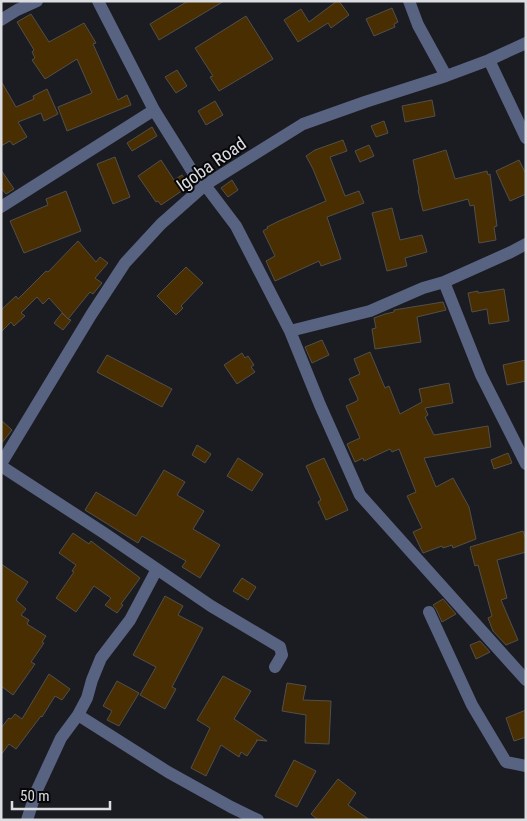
<svg xmlns="http://www.w3.org/2000/svg" width="527" height="821" viewBox="0 0 527 821" font-family="'Roboto Condensed',sans-serif">
<style>
.building{fill:#482e00;stroke:#534f49}
.lines{fill:none;stroke-linecap:round;stroke-linejoin:round}
.minor{stroke:#586382;stroke-width:12}
.labels{text-anchor:middle;dominant-baseline:central;stroke-width:4;stroke-linejoin:round;paint-order:stroke}
.street-label{font-size:18px;fill:#dcdde1;stroke:#070709}
</style>
<rect width="100%" height="100%" fill="#1b1c21"/>
<path class="building" d="M188,1h36l-65,39 -9,-16z
M337,1h2l10,14 -18,13 -3,-5 -30,19 -14,-22 17,-11 8,13z
M392,8l6,14 -4,2 1,3 -21,9 -8,-17z
M31,14l18,28 35,-19 12,20 -3,1 25,56 9,-5 4,10 -64,26 -9,-24 34,-14 -15,-34 -32,20 -13,-19 3,-2 -3,-6 2,-2 -17,-28z
M246,16l27,43 -54,32 -9,-14 3,-1 -18,-28z
M177,70l10,16 -11,7 -11,-16z
M1,81l15,26 18,-8 -1,-3 14,-7 11,25 -14,7 -3,-8 -23,9 9,15 -14,8 -3,-4 -9,5z
M432,100l3,16 -30,6 -3,-16z
M215,101l8,14 -17,10 -8,-14z
M384,121l4,12 -12,4 -5,-11z
M152,127l5,9 -25,15 -5,-8z
M343,140l4,11 -17,6 15,39 14,-5 5,12 -37,14 14,42 -20,7 -2,-5 -44,20 -9,-20 9,-5 -12,-25 5,-3 -1,-1 12,-6 47,-20 -13,-32 -7,-13 9,-6z
M369,145l5,11 -14,6 -5,-11z
M446,150l9,29 32,-8 1,4 2,-1 7,52 -3,1 2,13 -17,3 -5,-38 -4,1 -2,-7 -45,12 -5,-21h1l-6,-30z
M115,157l15,40 -17,7 -16,-40z
M161,160l13,20 8,-5 7,11 -28,19 -3,-4 -2,1 -18,-26z
M519,160l7,14v20l-16,7 -14,-30z
M1,170l13,19 -8,5 -5,-6z
M232,180l6,10 -10,7 -7,-9z
M66,191l15,40 -57,22 -14,-32 38,-16 -2,-6z
M392,208l8,32 22,-5 5,17 -22,6 2,8 -20,5 -15,-58z
M78,241l18,21 4,-5 8,6 -13,15 7,5 -9,11 -3,-2 -22,27 3,1 -8,10 -9,-7 8,-10 6,6 -19,-21 -6,6 -6,-7 -16,16 4,3 -11,10 -3,-4 -10,10v-22l15,-14 2,3 28,-28 2,1z
M186,267l17,16 -22,23 2,2 -7,7 -19,-19z
M504,289l5,32 -20,3 -2,-15 -15,3 -4,-19 10,-2v2z
M443,302l3,8 -29,7 4,25 -46,7 -3,-20 4,-1 -2,-10 11,-4 9,-2v-2z
M322,340l7,15 -17,8 -7,-16z
M370,352l15,36 4,-2 11,28 22,-12 -3,-13 30,-6 4,20 -28,5 3,7 -3,2 9,18 54,-9 3,21 -67,11 12,29 17,-9 16,29 7,32 -23,9 -1,-3 -9,3 -1,-2 -19,7 -10,-21 9,-4 -15,-32 9,-4 -17,-43 -7,3 -2,-3 -26,12 -1,-3 -8,4 -8,-18 13,-6 -14,-32 11,-5 1,-2 -9,-20 11,-5 -6,-15z
M242,353l3,5 3,-2 6,9 -3,2 4,5 -18,12 -13,-19z
M107,355l65,34 -10,18 -65,-35z
M526,360v21l-19,4 -4,-20z
M1,420l11,10 -11,14z
M197,445l14,9 -6,9 -13,-8z
M508,453l4,10 -18,6 -3,-9z
M238,458l25,16 -11,17 -25,-15z
M324,458l24,52 -22,10 -8,-18 3,-2 -15,-34z
M164,470l21,12 -8,13 27,16 -11,18 27,16 -20,33 -18,-11 4,-6 -44,-25 -4,7 -53,-33 11,-18 40,24z
M523,531l3,9v12l-29,8 10,38 -6,2 17,40 -12,5 -13,-14 -5,-13 4,-2 -14,-51 -3,1 -5,-19z
M73,533l16,11 2,-3 49,37 -19,26 2,1 -6,8 -12,-8 6,-7 -17,-12 -18,26 -20,-14 18,-26 -2,-1 4,-6 -17,-12z
M1,564l27,18 -12,18 10,9 -5,6 8,5 -2,4 19,12 -4,6 2,1 -13,19 4,2 -22,31 -12,-9z
M242,578l14,9 -8,13 -15,-9z
M165,596l18,10 -5,9 25,13 -31,59 4,2 -11,20 -25,-14 16,-28 -23,-12z
M443,599l13,15 -14,8 -6,-13 -3,-4z
M480,641l10,11 -14,7 -6,-14z
M49,674l21,15 -8,11 -7,-4 -13,21 -1,-1 -25,33 -7,-5 -8,11v-27l8,-10 2,1 4,-5 7,5z
M223,676l28,15 -17,28 33,22 -11,-1 1,1 -10,15 -6,-4 -2,5 -18,-12 -15,31 -15,-8 19,-40 -13,-8z
M117,681l22,12 -20,33 -12,-6 5,-9 -9,-5z
M287,683l19,3 -3,14 28,1 -2,43 -24,-1 1,-28 -24,-4z
M526,710v27l-12,4 -8,-23z
M294,760l22,11 -19,36 -22,-11z
M338,779l18,14 -8,12 22,15h-52l-7,-6z"/>
<g class="lines">
<path class="minor" d="M98,1l56,109 40,64 11,11 31,41 54,105 30,74 40,90 166,185
M409,1l9,24 28,51
M1,20l16,-10 20,-9
M489,60l37,78
M1,207l153,-97
M444,282l37,93 45,89
M290,331l80,-20 53,-23 21,-6 67,-30 15,-8
M1,464l90,-149 34,-52 36,-39 44,-39 98,-61 62,-22 81,-26 43,-16 37,-17
M1,466l103,67 107,73 69,41 2,8 -7,12
M429,612l43,93 34,57 20,4
M78,715l90,57 63,35 27,13
M27,820l9,-28 25,-54 17,-23 9,-17 5,-18 9,-22 29,-38 27,-51"/>
</g>
<g class="labels">
<g class="street-label">
<text transform="translate(211 164) rotate(-35)">Igoba Road</text>
</g>
</g>
<rect width="527" height="821" fill="none" stroke="#dcdde1" stroke-width="5"/>
<path d="M12 801v8h98v-8" fill="none" stroke="#dcdde1" stroke-width="2.5"/>
<text x="20" y="801" font-size="15" fill="#dcdde1" stroke="#070709" stroke-width="4" paint-order="stroke">50 m</text>
</svg>
